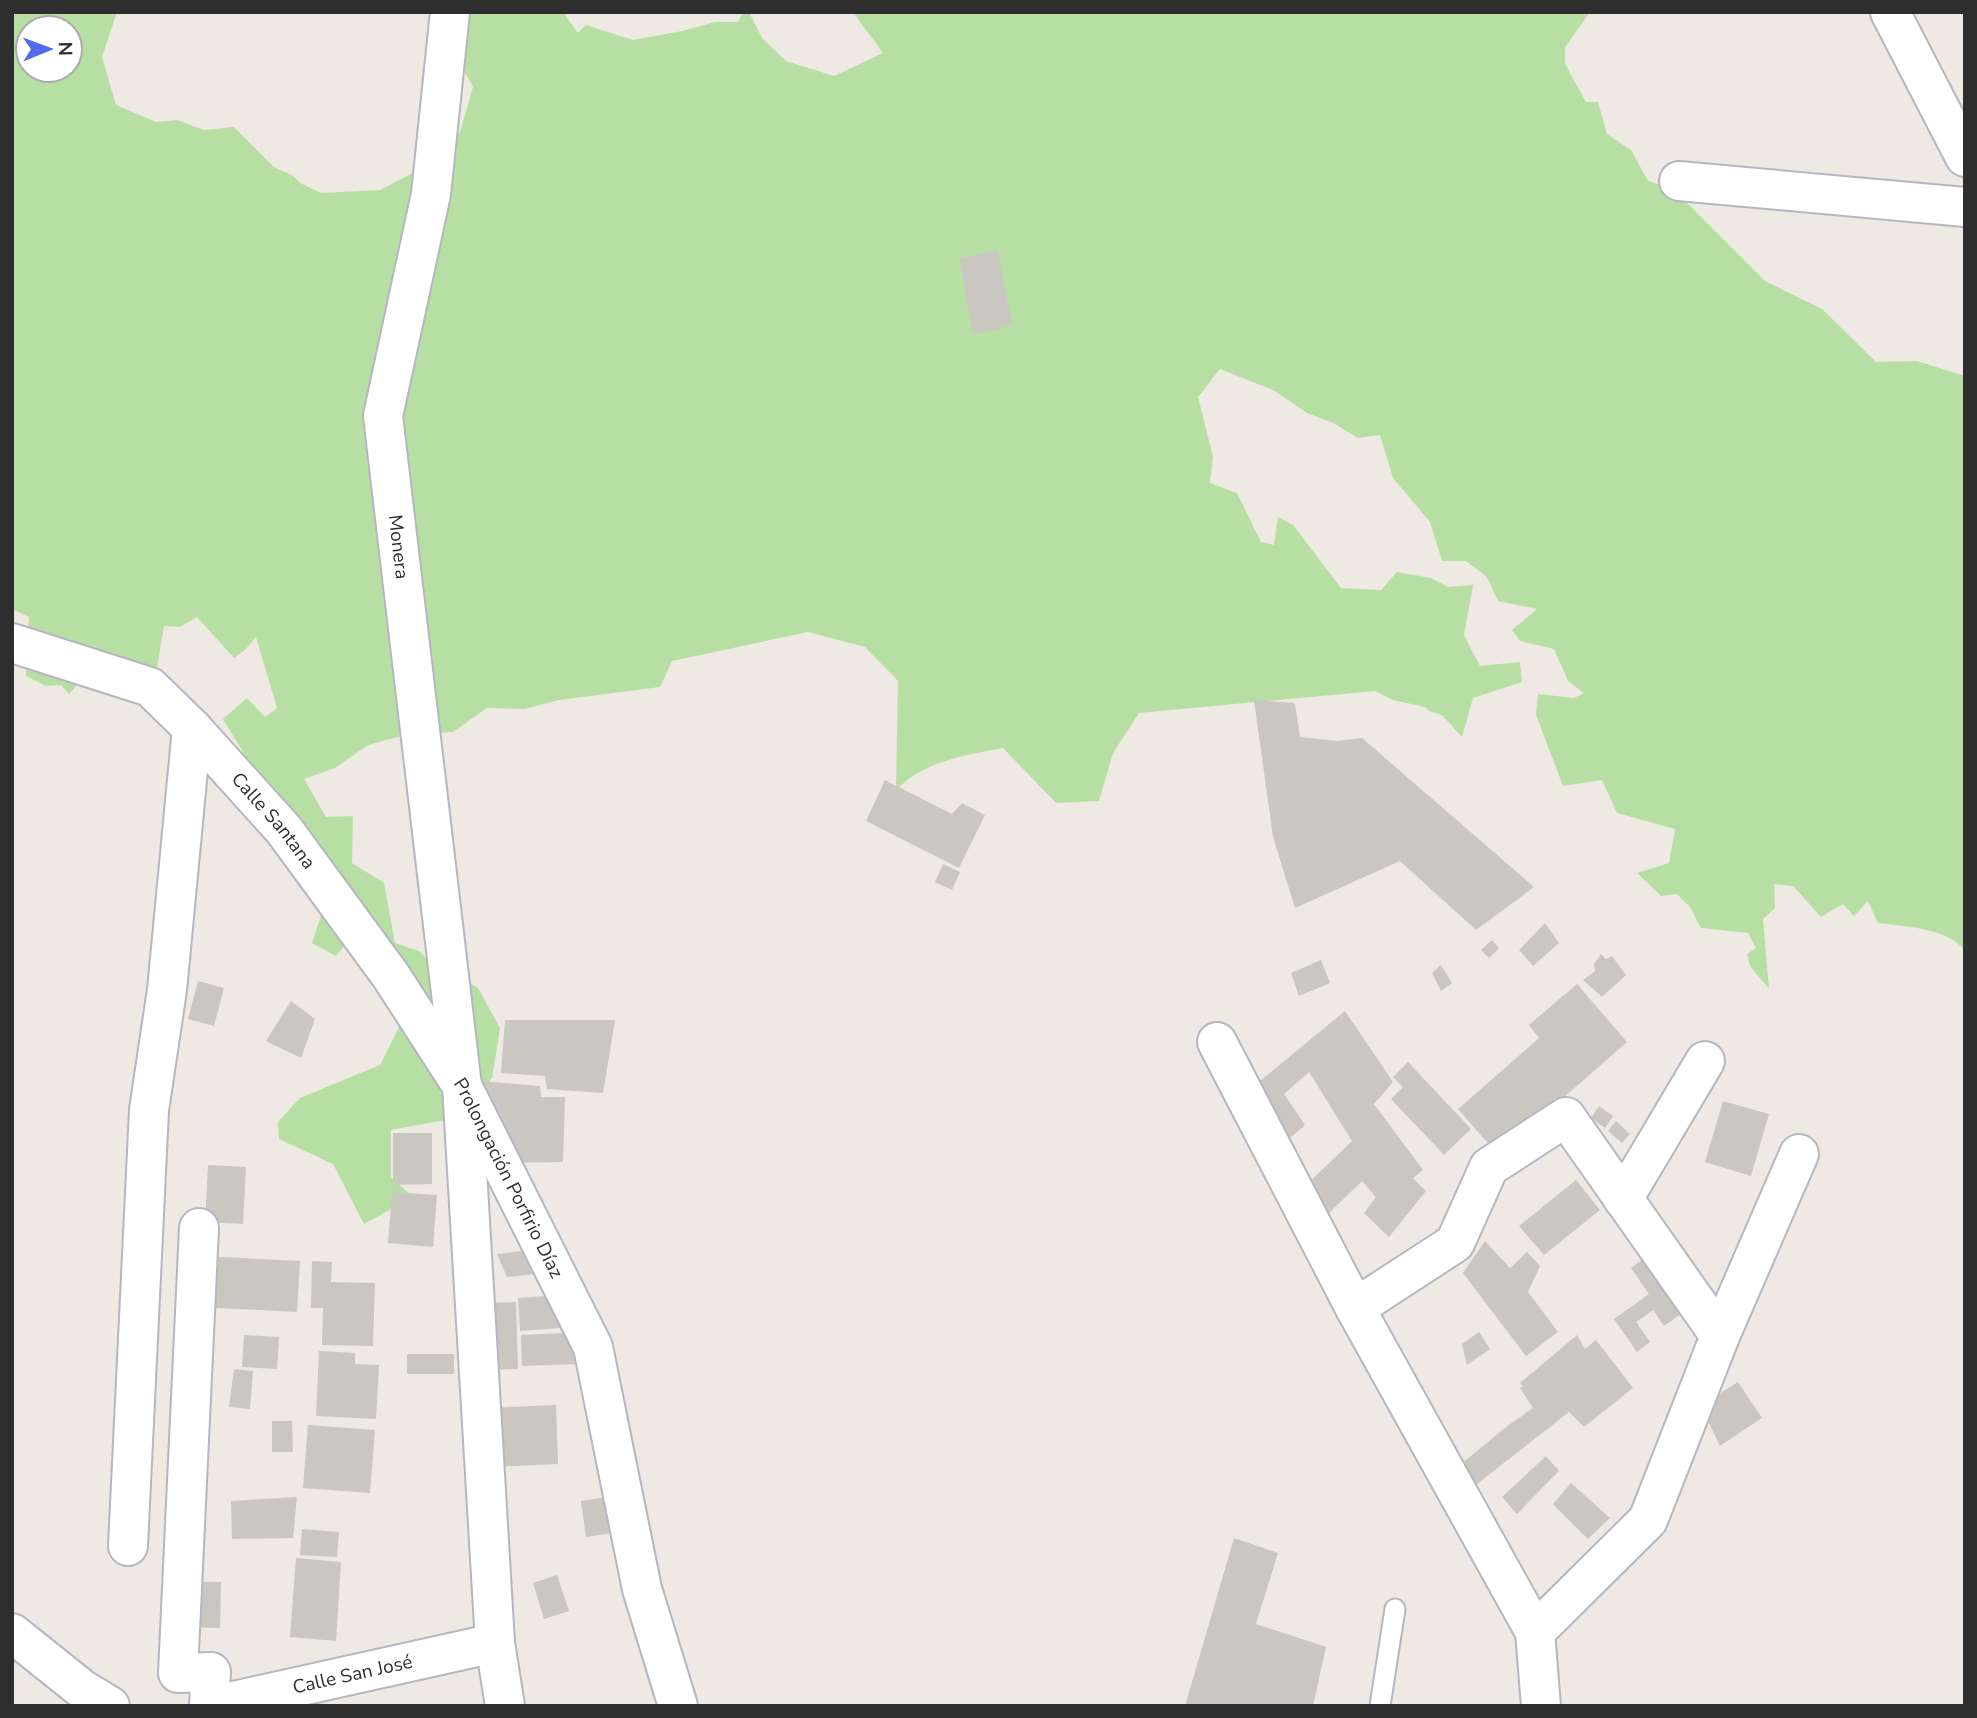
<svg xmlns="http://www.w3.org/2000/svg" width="1977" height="1718" viewBox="0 0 1977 1718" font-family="'Nunito Sans',sans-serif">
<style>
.green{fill:#b7dfa4;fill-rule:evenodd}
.building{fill:#cac7c0}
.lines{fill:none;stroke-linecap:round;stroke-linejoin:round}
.service-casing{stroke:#b5b7c0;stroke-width:23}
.minor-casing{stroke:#b5b7c0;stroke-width:42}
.service{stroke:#fff;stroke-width:19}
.minor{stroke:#fff;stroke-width:38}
.labels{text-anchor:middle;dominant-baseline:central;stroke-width:7;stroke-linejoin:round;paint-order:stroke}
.street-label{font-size:19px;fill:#2e2e2e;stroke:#fff}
</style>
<rect width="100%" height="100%" fill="#eee9e2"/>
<path class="green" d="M12,12h105l-15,45 14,48 40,17 21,-2 27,10 30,-3 40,40 18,8 8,8 21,10 59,-3 50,-26 30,-32 13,-45 -19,-34 -27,-12 14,-13 10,-16h112l15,21 8,-8 47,15 49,-9 33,-9h23l5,-10h6l13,26 24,23 48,15 49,-23 -30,-41h737l-25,35v17l21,38h12l9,32 24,16 17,31 25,8 92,92 57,28 54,53 41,-1 48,15v574c-21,-23 -58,-23 -87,-27l-10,-22 -14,15 -11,-12 -22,13 -28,-31 -19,-2 1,24 -12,11 6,70 -19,-23 -3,-12 9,-6 -8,-15 -47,-5 -11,-21 -13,-13 -16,2 -24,-23 32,-10 6,-34 -58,-16 -15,-33 -39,6 -27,-71 2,-21 36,4 10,-5 -16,-12 -14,-32 -34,-8 -8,-11 25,-21 -39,-8 -11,-24 -21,-16h-24l-12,-39 -37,-44 -13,-43 -22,3 -25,-15 -26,-10 -32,-22 -55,-22 -22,28 15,60 -3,26 27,10 24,49 13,3 4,-28 15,8 48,63 40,2 16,-18 34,6 17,9 25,-2 -9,50 16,31 40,-4 2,20 -49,16 -11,39 -20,-22 -13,-4 -4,-4 -32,-7 -18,-9 -236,22 -26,40 -14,48 -43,2 -53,-55c-38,7 -79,13 -107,42l2,-109 -33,-34 -57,-15 -136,29 -12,26 -101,13 -35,9 -37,-1 -34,24 -44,2 -41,11 -33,23 -31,11 22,38 27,-1 -1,47 32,20 11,60 24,8 8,8 51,29 22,40 -8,50 -36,40 -65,12v47l22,20 -49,27 -31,-60 -54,-25 -1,-17 22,-24 80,-33 24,-48 -58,-73 -10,12 -24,-13 11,-33 -3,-34 -63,-49 -10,-68 -24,-40 24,-21 18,19 12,-9 -21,-71 -11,13 -11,8 -37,-41 -17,10 -16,-1 -7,42 -24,-1 -44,18h-12l-8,9 -8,-9 -15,1 -20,-10 3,-59 -17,-8zM28,28h42v42h-42z"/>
<path class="building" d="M998,250l14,75 -39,10 -14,-77z
M1254,700l41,3 5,34 37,4 25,-3 172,149 -58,43 -76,-69 -105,47 -22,-71z
M885,780l67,34 10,-11 23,12 -26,53 -93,-47z
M943,864l17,8 -8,18 -17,-8z
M1545,923l14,20 -26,23 -14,-16z
M1492,940l7,8 -10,10 -8,-8z
M1601,954l5,5 6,-3 14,19 -24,22 -19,-17 12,-9 -1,-7z
M1321,960l9,23 -31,13 -8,-23z
M1441,965l11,18 -11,8 -9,-18z
M198,981l26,7 -10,38 -26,-7z
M1577,984l50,58 -129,113 -40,-46 81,-71 -10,-13z
M291,1001l24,18 -14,39 -35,-17z
M1345,1011l48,71 -19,22 49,66 -10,8 13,13 -37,46 -25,-24 12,-16 -14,-16 -44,43 -18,-33 52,-50 -43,-69 -25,22 21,31 -27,23 -29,-58z
M505,1020h110l-12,73 -56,-4 -2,-13 -44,-3z
M1408,1062l63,67 -27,26 -53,-56 12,-12 -10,-10z
M482,1081l58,5 1,11h24l-2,65 -67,1z
M1723,1101l46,13 -18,62 -46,-14z
M1599,1106l14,10 -8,12 -14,-10z
M1616,1121l14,13 -8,9 -14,-12z
M393,1133h39v51l-39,1z
M208,1165l38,2 -3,57 -38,-2z
M1576,1180l24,30 -56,45 -25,-29z
M392,1192l45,3 -4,52 -45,-4z
M1485,1241l25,27 17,-16 13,14 -12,26 30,40 -32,24 -63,-83z
M529,1250l15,23 -37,4 -10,-23z
M201,1256l99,5 -3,51 -99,-5z
M1643,1259l38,55 -17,12 -11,-16 -17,12 14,20 -13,10 -23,-33 35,-25 -18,-26z
M312,1261l20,1 -1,20 44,1 -2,63 -51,-1 1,-37h-12z
M558,1295l2,33 -40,3 -2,-33z
M516,1302l2,67 -35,1 -2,-67z
M1479,1332l11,17 -23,16 -5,-21z
M568,1333l12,31 -58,2 -1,-31z
M244,1335l35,2 -2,32 -35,-2z
M1577,1335l8,14 11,-9 37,48 -49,39 -15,-15 -101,79 -14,-21 52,-43 27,-19 -13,-20 3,-2 -3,-3z
M319,1351l36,2v11l24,1 -3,54 -60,-3z
M407,1354h47v20h-47z
M234,1369l19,2 -3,38 -21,-2z
M1738,1382l24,36 -42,28 -15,-31 17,-23z
M556,1405l2,59 -70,3 -2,-59z
M272,1421h20l1,31h-21z
M308,1425l67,5 -5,63 -67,-5z
M1546,1456l13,15 -42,43 -15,-17z
M1571,1483l39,35 -22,21 -35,-35z
M613,1496l6,36 -33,5 -5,-36z
M297,1497l-4,41 -61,1 -1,-38z
M302,1529l37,3 -2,25 -37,-2z
M1234,1538l44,15 -22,71 70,23 -13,59h-128z
M296,1558l45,4 -5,79 -46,-4z
M557,1575l12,36 -25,8 -11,-36z
M167,1581l54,1 -1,46 -53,-1z"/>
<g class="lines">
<defs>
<path id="service" d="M1380,1706l15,-97"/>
<g id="minor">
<path id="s1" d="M450,12l-19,182 -48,222 79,670 33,557 10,63"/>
<path d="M1890,12l75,145"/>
<path d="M1679,181l286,26"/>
<path id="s2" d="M12,643l138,44 42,41 92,102 107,146 71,110 131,261 49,242 36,117"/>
<path d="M1217,1042l138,266 180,324 6,74"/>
<path d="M1623,1199l82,-138"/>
<path d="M199,1228l-21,445 33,-1 -2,34"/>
<path d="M1355,1308l100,-65 34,-76 77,-50 154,219"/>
<path d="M128,1546l21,-436 18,-120 25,-262"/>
<path d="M1535,1632l113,-112 72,-184 79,-182"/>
<path d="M12,1633l70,56 28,17"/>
<path id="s3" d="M211,1706l284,-63"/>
</g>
</defs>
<use href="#service" class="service-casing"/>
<use href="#minor" class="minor-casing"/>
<use href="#service" class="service"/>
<use href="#minor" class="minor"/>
</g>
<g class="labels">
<g class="street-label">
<text stroke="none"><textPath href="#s1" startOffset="542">Monera</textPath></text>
<text stroke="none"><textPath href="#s2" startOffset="327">Calle Santana</textPath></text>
<text stroke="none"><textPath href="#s2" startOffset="756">Prolongación Porfirio Díaz</textPath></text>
<text stroke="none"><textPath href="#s3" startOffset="145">Calle San José</textPath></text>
</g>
</g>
<rect width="1977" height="1718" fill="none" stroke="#2e2e2e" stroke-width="28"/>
<g transform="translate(49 49) rotate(89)"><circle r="33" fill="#ffffff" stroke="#ababab" stroke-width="2"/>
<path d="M0-5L12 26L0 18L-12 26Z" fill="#516aeb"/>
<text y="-10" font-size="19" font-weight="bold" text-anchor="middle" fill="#2e2e2e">N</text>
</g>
</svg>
